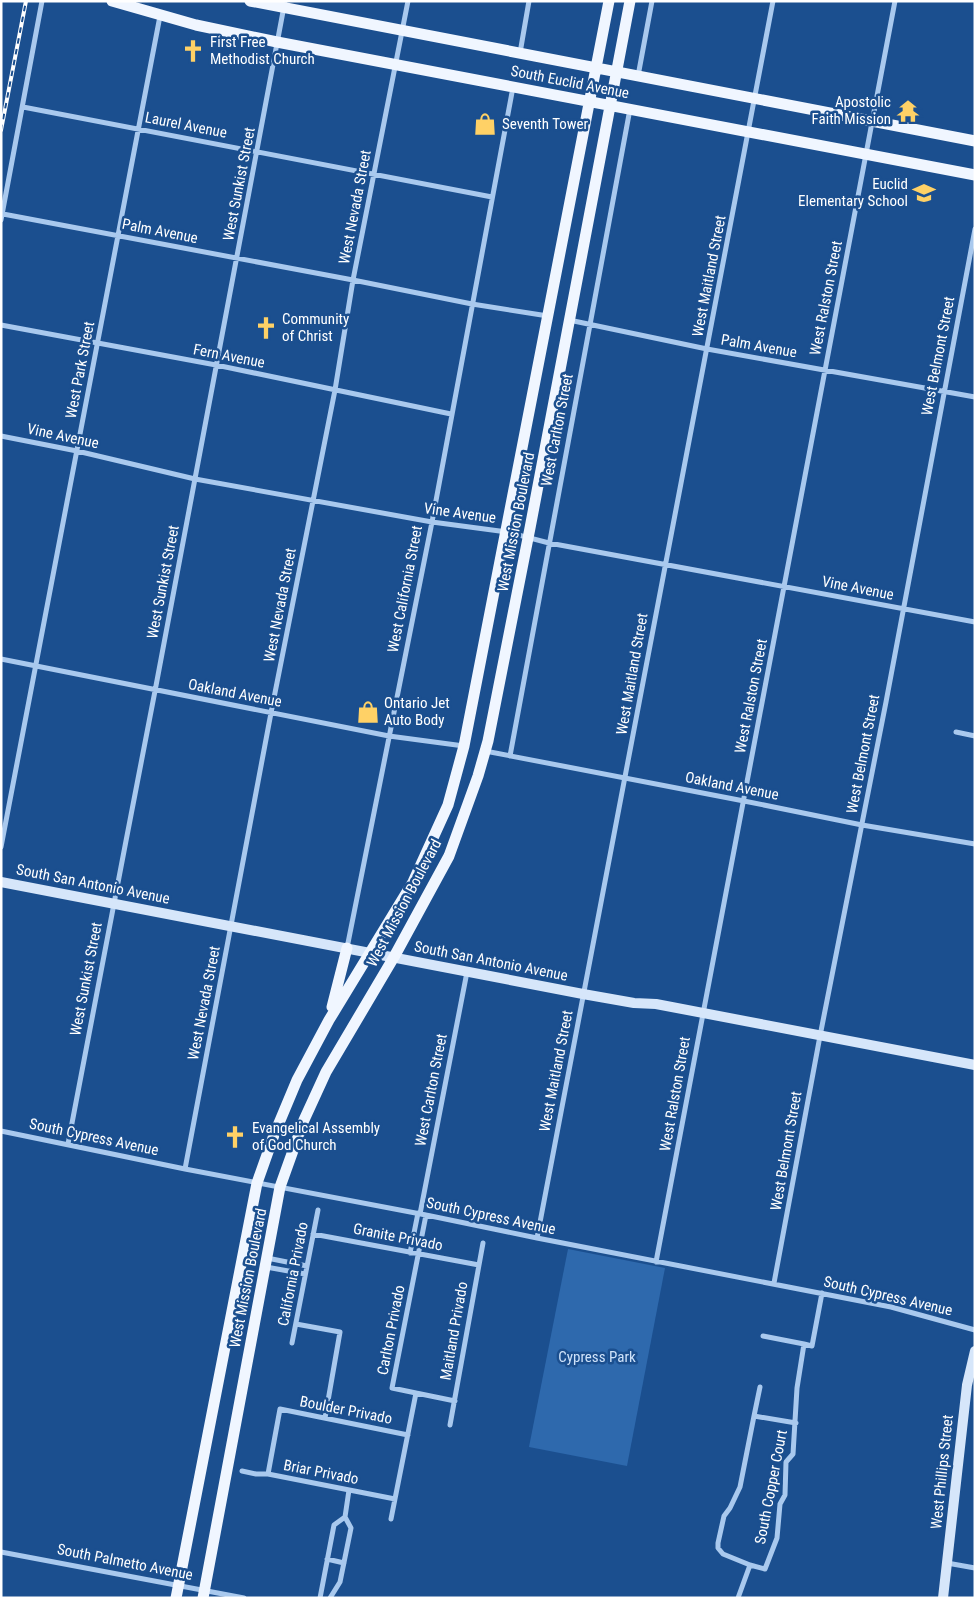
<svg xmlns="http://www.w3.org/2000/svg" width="976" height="1599" viewBox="0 0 976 1599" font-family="'Roboto Condensed',sans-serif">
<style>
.green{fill:#2e69ad}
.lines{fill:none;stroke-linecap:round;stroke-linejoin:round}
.street{stroke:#a9c9ee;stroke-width:5}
.secondary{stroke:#d6e6fa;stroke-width:10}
.primary{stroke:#f0f6ff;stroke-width:11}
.rail-casing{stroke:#fff;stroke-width:4}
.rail{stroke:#1b4f8f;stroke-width:2;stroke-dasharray:5.5;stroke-linecap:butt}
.labels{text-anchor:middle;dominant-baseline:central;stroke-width:5;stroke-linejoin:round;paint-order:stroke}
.poi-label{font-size:15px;fill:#fff;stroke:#1b4f8f;text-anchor:start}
.street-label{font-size:15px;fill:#fff;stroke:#1b4f8f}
.park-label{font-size:15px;fill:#cfe3fa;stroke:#1b4f8f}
</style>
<rect width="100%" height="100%" fill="#1b4f8f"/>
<path class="green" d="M568,1249l97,19 -38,198 -98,-19z"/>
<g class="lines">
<path class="street" d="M520,53l9,-52
M638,76l14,-75
M23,107l469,90
M3,214l350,66 119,24 76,12
M1,220l41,-219
M569,320l138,29 268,48
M1,325l215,40 235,49
M1,436l76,15 118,28 237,43 75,10 42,11 426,79
M1,659l388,77 75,10
M956,732l19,4
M485,751l259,50 118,24 113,19
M510,756l120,-647
M1,847l159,-831
M347,948l85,-426 81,-435
M1,1131l184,38 241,46 111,23 354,69 84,23
M68,1144c28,-151 58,-302 87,-453 44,-230 86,-460 130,-690
M185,1169l86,-456 64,-323 18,-110 55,-279
M420,1214l47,-242
M313,1234l166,31
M537,1238l236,-1237
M410,1253l8,-40
M267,1258l40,8
M656,1262c78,-421 161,-840 239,-1261
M266,1267l39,7
M774,1283l46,-247 66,-334 89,-473
M296,1324l44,8 -15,86
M292,1343l26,-133
M804,1344l8,2 10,-53
M760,1387l-6,29 42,7
M416,1393l39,8
M450,1425l33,-182
M242,1471l14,3h12l127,25
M268,1474l12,-65 128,26
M391,1519l25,-126 -24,-5 34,-173
M1,1552l243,46
M327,1559l17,4
M947,1563l28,5
M750,1565l15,4 12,-31 3,-34 5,-9 1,-33 7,-8 4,-66 7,-44 -41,-8
M320,1598l14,-73 11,-8
M330,1598l10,-16 11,-54 -6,-11 4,-27
M738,1598l12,-33 -27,-11 -5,-6v-5l6,-27 6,-8 10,-21 14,-71"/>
<path class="secondary" d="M1,882l582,112 51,9 22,1 319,61
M943,1598l24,-213 8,-34"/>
<path class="primary" d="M112,1l84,24 81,17 698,133
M250,1l725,140
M332,1007l15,-59
M176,1598l81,-415 17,-48 23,-55 32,-60 84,-138 35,-77 16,-59 145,-745
M203,1598l77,-411 24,-67 22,-48 68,-115 55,-101 29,-80 10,-35 42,-213 100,-527"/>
<defs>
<path id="rail" d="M1,130l25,-129"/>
</defs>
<use href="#rail" class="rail-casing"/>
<use href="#rail" class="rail"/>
</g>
<defs>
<symbol id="church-bare" viewBox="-9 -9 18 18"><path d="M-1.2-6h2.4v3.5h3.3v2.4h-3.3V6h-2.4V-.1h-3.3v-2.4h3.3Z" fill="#ffd166" stroke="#1b4f8f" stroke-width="2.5" paint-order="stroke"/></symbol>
<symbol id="temple-bare" viewBox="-9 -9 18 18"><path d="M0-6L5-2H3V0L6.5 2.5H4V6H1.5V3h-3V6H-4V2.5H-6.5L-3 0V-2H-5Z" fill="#ffd166" stroke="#1b4f8f" stroke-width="2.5" paint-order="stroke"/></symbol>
<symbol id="shop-bare" viewBox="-9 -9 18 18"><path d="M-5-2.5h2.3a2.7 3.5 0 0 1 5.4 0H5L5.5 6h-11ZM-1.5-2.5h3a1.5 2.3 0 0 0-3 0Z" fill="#ffd166" stroke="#1b4f8f" stroke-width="2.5" paint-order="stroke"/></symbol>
<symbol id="school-bare" viewBox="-9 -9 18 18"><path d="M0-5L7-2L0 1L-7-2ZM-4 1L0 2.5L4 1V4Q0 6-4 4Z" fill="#ffd166" stroke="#1b4f8f" stroke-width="2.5" paint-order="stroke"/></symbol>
</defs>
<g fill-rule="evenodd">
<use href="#church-bare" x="177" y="35" width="32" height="32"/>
<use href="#temple-bare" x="892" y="95" width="32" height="32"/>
<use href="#shop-bare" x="469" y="108" width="32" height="32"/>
<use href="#school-bare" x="908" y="177" width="32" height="32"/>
<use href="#church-bare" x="250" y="312" width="32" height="32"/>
<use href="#shop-bare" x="352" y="696" width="32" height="32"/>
<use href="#church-bare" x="219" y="1121" width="32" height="32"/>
</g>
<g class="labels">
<g class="poi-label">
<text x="210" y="42">First Free<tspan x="210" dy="17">Methodist Church</tspan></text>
<text x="891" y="102" text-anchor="end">Apostolic<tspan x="891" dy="17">Faith Mission</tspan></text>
<text x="502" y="124">Seventh Tower</text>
<text x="908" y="184" text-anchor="end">Euclid<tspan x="908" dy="17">Elementary School</tspan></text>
<text x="282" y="319">Community<tspan x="282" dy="17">of Christ</tspan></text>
<text x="384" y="703">Ontario Jet<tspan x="384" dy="17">Auto Body</tspan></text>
<text x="252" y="1128">Evangelical Assembly<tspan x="252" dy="17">of God Church</tspan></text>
</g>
<g class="street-label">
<text transform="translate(570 82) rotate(11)">South Euclid Avenue</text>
<text transform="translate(186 125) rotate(11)">Laurel Avenue</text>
<text transform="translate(239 184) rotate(-79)">West Sunkist Street</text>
<text transform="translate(355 207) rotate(-79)">West Nevada Street</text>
<text transform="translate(160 231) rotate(11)">Palm Avenue</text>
<text transform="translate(709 276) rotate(-79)">West Maitland Street</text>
<text transform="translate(826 298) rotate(-79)">West Ralston Street</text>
<text transform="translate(759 346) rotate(10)">Palm Avenue</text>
<text transform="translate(229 356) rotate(11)">Fern Avenue</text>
<text transform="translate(938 356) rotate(-79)">West Belmont Street</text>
<text transform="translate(80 370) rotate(-79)">West Park Street</text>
<text transform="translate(557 430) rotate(-79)">West Carlton Street</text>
<text transform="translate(63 436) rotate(12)">Vine Avenue</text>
<text transform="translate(460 513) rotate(8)">Vine Avenue</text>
<text transform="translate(516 522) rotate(-79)">West Mission Boulevard</text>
<text transform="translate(163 582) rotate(-79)">West Sunkist Street</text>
<text transform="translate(858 588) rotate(11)">Vine Avenue</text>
<text transform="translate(405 589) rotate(-79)">West California Street</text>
<text transform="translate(280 605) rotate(-79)">West Nevada Street</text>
<text transform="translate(632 674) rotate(-80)">West Maitland Street</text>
<text transform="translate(235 693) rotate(11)">Oakland Avenue</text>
<text transform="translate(751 696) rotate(-79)">West Ralston Street</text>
<text transform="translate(863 754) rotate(-79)">West Belmont Street</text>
<text transform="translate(732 786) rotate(11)">Oakland Avenue</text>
<text transform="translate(93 884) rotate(11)">South San Antonio Avenue</text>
<text transform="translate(404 903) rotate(-62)">West Mission Boulevard</text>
<text transform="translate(491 961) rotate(11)">South San Antonio Avenue</text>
<text transform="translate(86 979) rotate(-79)">West Sunkist Street</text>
<text transform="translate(204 1003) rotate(-79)">West Nevada Street</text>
<text transform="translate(556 1071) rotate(-79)">West Maitland Street</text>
<text transform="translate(431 1090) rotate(-79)">West Carlton Street</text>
<text transform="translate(675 1094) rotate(-80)">West Ralston Street</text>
<text transform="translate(94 1137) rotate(12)">South Cypress Avenue</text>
<text transform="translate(786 1151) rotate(-80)">West Belmont Street</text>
<text transform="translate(491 1216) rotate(12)">South Cypress Avenue</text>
<text transform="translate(398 1237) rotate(11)">Granite Privado</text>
<text transform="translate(293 1274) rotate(-79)">California Privado</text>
<text transform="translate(248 1278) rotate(-79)">West Mission Boulevard</text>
<text transform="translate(888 1296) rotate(13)">South Cypress Avenue</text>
<text transform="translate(391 1330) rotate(-79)">Carlton Privado</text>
<text transform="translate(454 1331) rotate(-80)">Maitland Privado</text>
<text transform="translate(346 1410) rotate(11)">Boulder Privado</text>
<text transform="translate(321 1472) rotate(11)">Briar Privado</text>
<text transform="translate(942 1472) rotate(-84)">West Phillips Street</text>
<text transform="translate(771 1487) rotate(-79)">South Copper Court</text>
<text transform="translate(125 1562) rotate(11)">South Palmetto Avenue</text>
</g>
<g class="park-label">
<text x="597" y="1357">Cypress Park</text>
</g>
</g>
<rect width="976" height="1599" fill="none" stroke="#ffffff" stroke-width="5"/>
</svg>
